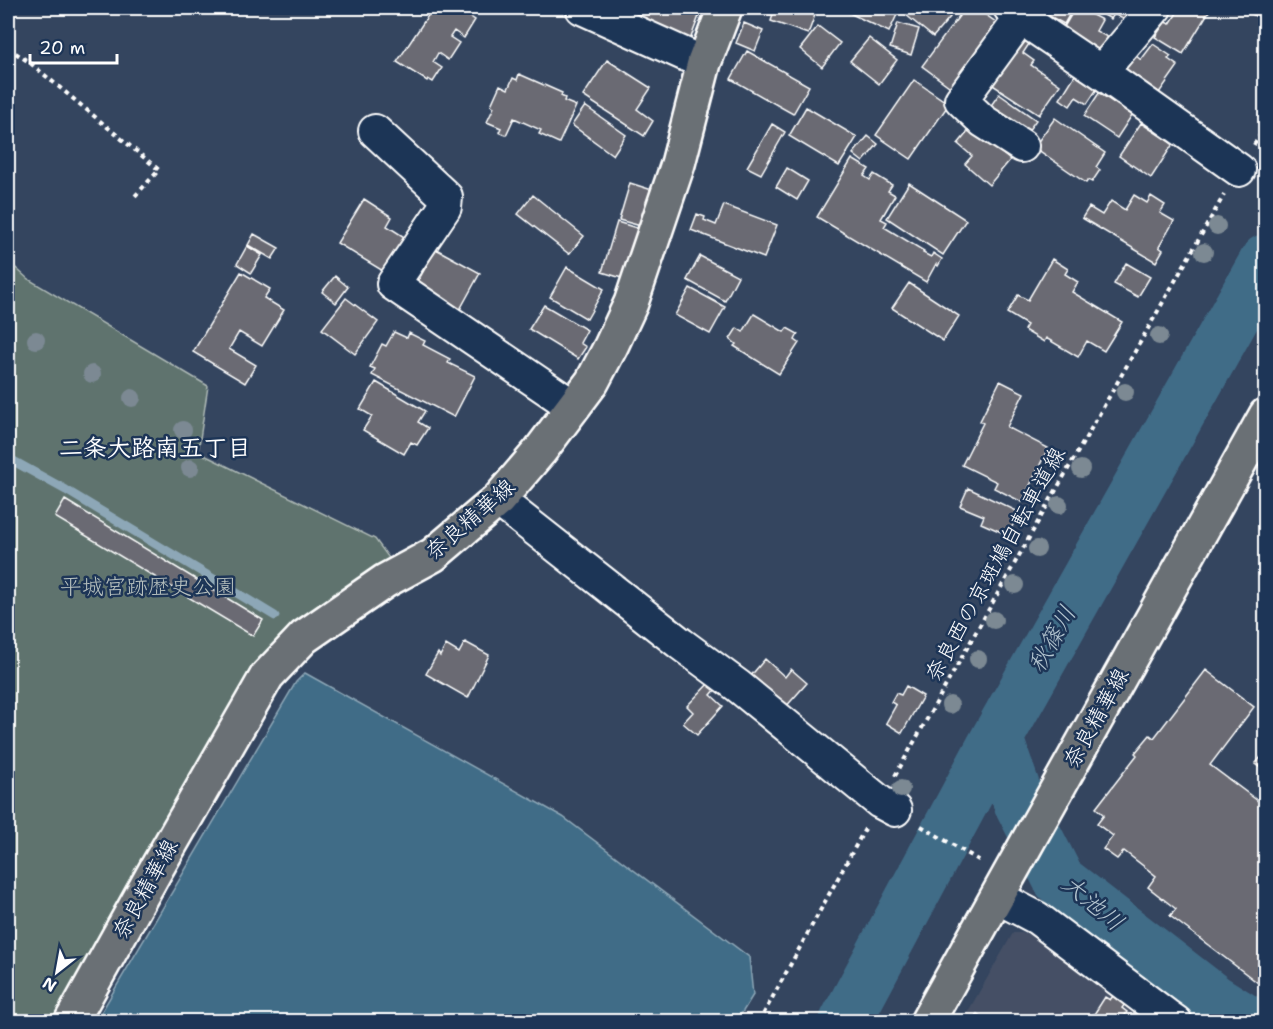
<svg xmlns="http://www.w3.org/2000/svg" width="1273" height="1029" viewBox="0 0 1273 1029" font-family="'Shantell Sans','Klee One',sans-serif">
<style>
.built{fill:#445065}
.green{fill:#5e736e;stroke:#aeb9b6;stroke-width:1.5}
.water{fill:#416c87;stroke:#8da7b7;stroke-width:1.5}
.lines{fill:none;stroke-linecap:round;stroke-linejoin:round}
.stream{stroke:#8da7b7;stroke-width:9}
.river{stroke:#416c87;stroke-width:52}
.building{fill:#6a6b73;stroke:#fff;stroke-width:1.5}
.street-casing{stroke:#fff;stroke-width:36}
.primary-casing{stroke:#fff;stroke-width:38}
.path{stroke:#fff;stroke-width:4;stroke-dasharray:4.5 4.5;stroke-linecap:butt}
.street{stroke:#1d3557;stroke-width:32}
.primary{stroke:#6b6f75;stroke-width:33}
.tree{fill:#7c8993}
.labels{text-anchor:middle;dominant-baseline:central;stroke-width:5;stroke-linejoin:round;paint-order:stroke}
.street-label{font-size:22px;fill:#fff;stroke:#1d3557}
.park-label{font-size:22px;fill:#b7c0be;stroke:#1d3557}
.neighbourhood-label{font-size:24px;font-weight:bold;fill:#fff;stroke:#1d3557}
.water-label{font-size:24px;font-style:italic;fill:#b3c4cf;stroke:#1d3557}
</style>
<rect width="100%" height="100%" fill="#34455f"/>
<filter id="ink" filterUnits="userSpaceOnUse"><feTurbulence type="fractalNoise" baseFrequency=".0167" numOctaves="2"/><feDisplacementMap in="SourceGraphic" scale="12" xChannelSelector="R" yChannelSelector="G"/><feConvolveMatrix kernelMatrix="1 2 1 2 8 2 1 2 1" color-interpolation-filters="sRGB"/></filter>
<g filter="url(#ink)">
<path class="built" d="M1013,933h13l65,39 58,50h-187z"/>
<path class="green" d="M8,261l20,18 180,107 -10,66 177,87 14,19 -106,85 -44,55 -104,171 -83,152h-44z"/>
<path class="water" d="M305,673l258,144 186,140 4,38 -16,26h-641l200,-339z"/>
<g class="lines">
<path class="stream" d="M8,458l58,32 209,126"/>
<path class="river" d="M997,738l22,64 40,78 155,120 35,22
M845,1022l152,-284 269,-478"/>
</g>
<path class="building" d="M433,8h37l-4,6 9,6 -11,18 -10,-7 -4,6 9,6 -11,17 -10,-7 -5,9 9,6 -9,14 -5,-3 -1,2 -30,-19z
M642,8h60l-12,32 -52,-20z
M751,8h44l20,7 -7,19 -37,-13 2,-6z
M839,8h61l-11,24z
M912,8h26l12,9 -17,20 -27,-22z
M942,8h15l-6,7z
M965,8h11l24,17 -47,64 -31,-23z
M1050,8h23l-9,16 -18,-10z
M1075,8h4l23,12 -6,11 13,7 -10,18 -41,-23 4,-8 2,2z
M1091,8h48l-9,15 -16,-9 -3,5z
M1180,8h31l-28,46 -28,-17 10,-15 5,2z
M1241,8h25v14z
M744,23l19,8 -8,20 -19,-8z
M898,23l21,6 -8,26 -21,-7z
M818,26l22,17 -18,24 -22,-18z
M1022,31l11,7 -10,15 11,8 -3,4 29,20 -21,30 -51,-33z
M869,38l28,22 -18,24 -29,-23z
M1153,44l18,12 -3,3 10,7 -24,34 -34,-24 15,-21 6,5z
M747,51l62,35 -16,28 -62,-35z
M607,60l44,28 -14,21 16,12 -9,15 -61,-40z
M519,74l43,19 -1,3 4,2 -1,3 12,5 -17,37 -20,-9 2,-4 -27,-12 -8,17 -7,-3 2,-4 -14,-6 7,-15 -3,-2 9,-20 8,4 5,-11 4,2z
M1075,75l22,14 -10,15 -11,-7 -6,9 -10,-7z
M914,80l35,24 -38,55 -35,-24z
M1099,93l33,22 -15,23 -33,-22z
M999,94l37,26 -13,18 -36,-27z
M585,106l41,29 -13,20 -41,-30z
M806,107l51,30 -18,29 -50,-30z
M1055,118l50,35 -9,14 4,3 -8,12 -4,-2 -2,3 -52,-36z
M1141,123l32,21 -22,34 -32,-22z
M772,124l13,8 -24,42 -14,-7z
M971,128l39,32 -21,25 -24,-21 7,-8 -14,-12z
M868,136l10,8 -15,18 -10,-8z
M852,159l17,10 -5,7 6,4 4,-6 18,11 -4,6 7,4 -14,24 6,3 -3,5 40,24 -1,2 8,4 2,-4 9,6 -4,7 -2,-2 -10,18 -109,-65z
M787,168l21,13 -11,19 -21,-13z
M630,183l22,7 -11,36 -22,-6z
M909,183l57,37 -23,35 -56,-37z
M533,195l51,41 -15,18 -51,-40z
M1134,195l13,8 4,-7 14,9 -5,8 14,8 -15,26 4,3 -7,12 -74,-44 7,-11 13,8 9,-14 14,9z
M364,199l28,18 -5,9 22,14 -21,34 -51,-31z
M724,205l53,20 -13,33 -73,-28 6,-16 8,3 -1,3 12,5z
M617,222l23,7 -15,50 -23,-7z
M254,234l25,14 -7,11 -24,-14z
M247,246l15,9 -11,18 -14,-9z
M436,249l44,24 -22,40 -44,-25z
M700,256l38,20 -13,25 -38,-21z
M1052,259l16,10 -3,5 13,8 -6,10 50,30 -18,29 -17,-10 -9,16 -32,-19 -2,4 -20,-12 3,-5 -20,-12 11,-18 10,5z
M1126,263l24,14 -12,20 -24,-13z
M567,267l37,22 -17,30 -37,-22z
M241,272l29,17 -6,9 20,12 -22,36 -23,-14 -10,17 27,16 -11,18 -52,-31z
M335,276l13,11 -12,16 -14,-11z
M909,283l50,33 -16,25 -51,-33z
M690,288l35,19 -15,27 -35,-19z
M346,298l32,24 -23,32 -33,-25z
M544,305l43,25 -7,13 6,4 -8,12 -49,-30z
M754,314l30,18 3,-4 11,6 -3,6 4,3 -20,31 -45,-28 2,-2 -6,-5 7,-11 6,4z
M394,332l13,6 2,-5 16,8 -2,4 27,14 -2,4 27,13 -21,41 -82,-42 3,-6 -5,-2 12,-23 4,2z
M1000,381l24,12 -17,34 41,21 -26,54 -28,-14 3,-6 -35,-17 21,-42 -3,-2z
M376,382l49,29 -7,11 10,6 -11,17 -6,-3 -7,12 -41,-24 9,-14 -12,-7z
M968,488l51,24 -11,23 -27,-12 3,-7 -24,-10z
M65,500l198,120 -10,16 -198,-119z
M465,642l24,13 -21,43 -42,-24 12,-21 2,3 6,-11 13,8z
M765,659l20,18 6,-8 16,14 -23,26 -35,-31z
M1206,670l48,37 -44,58 56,42v182l-96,-73 6,-7 -28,-22 8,-11 -32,-25 -7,8 -14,-10 10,-13 -16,-12 7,-9 -8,-7 41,-53 -2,-2 15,-18 4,3z
M709,683l7,6 -5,6 12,11 -26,29 -14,-12 10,-11 -6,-6z
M906,686l17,10 -21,37 -16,-10 10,-18 -5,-3 5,-9 5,2z
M1266,751v21l-11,-8z
M1113,996l12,8 -3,4 5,4 -6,10h-32l16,-25 5,3z
M977,1014l13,8h-18z"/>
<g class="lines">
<defs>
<path id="street" d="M582,8l122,55
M1010,8l11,10 80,54 138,98
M1021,18l-60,82 22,21 39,25
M1101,72l54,-64
M375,131l71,66 -1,10 -52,77 181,123
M498,500l183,144 57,42 142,116 15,8
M997,897l40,21 129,97 10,7"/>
<path id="primary" d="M71,1022l84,-151 112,-195 37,-39 81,-56 48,-26 65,-55 42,-49 52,-69 19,-36 20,-43 47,-139 26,-101 21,-55
M927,1022l339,-607"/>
</defs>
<use href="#street" class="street-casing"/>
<use href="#primary" class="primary-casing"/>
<path class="path" d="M8,48l21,14 130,108 -24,26
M1254,145l12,-20
M895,776l148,-263 181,-318
M921,826l61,36
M759,1022l107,-195"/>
<use href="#street" class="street"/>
<use href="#primary" class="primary"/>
</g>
<g class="tree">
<circle cx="1217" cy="226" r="9"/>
<circle cx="1204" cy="252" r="9"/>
<circle cx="1159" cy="336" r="9"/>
<circle cx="36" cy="340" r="9"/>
<circle cx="92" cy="374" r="9"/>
<circle cx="1125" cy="392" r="9"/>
<circle cx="132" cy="398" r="9"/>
<circle cx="183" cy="430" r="9"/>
<circle cx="190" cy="468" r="9"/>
<circle cx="1081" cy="469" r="9"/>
<circle cx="1059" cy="505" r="9"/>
<circle cx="1037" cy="549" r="9"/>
<circle cx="1015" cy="585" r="9"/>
<circle cx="994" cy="620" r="9"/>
<circle cx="978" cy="659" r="9"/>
<circle cx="950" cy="705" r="9"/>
<circle cx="901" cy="789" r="9"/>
</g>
</g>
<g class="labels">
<g class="street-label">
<text transform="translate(470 519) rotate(-41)">奈良精華線</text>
<text transform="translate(995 564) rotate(-61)">奈良西の京斑鳩自転車道線</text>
<text transform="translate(1096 718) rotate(-61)">奈良精華線</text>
<text transform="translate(145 889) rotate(-61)">奈良精華線</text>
</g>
<g class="park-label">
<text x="148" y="586">平城宮跡歴史公園</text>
</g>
<g class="neighbourhood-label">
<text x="155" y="448">二条大路南五丁目</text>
</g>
<g class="water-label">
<text transform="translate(1052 639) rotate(-61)">秋篠川</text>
<text transform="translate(1093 903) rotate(40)">大池川</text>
</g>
</g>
<rect width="1273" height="1029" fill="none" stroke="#1d3557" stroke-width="30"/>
<rect x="15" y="15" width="1243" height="999" fill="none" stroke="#fff" stroke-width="2" filter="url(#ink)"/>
<g transform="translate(57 972) rotate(211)" stroke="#1d3557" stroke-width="4.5" paint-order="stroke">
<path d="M0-4.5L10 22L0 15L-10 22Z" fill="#ffffff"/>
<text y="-9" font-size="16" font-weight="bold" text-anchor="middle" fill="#ffffff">N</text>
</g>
<path d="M30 54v9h87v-9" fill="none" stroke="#ffffff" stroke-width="3"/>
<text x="39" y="54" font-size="18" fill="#ffffff" stroke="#1d3557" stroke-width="4.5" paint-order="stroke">20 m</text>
</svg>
